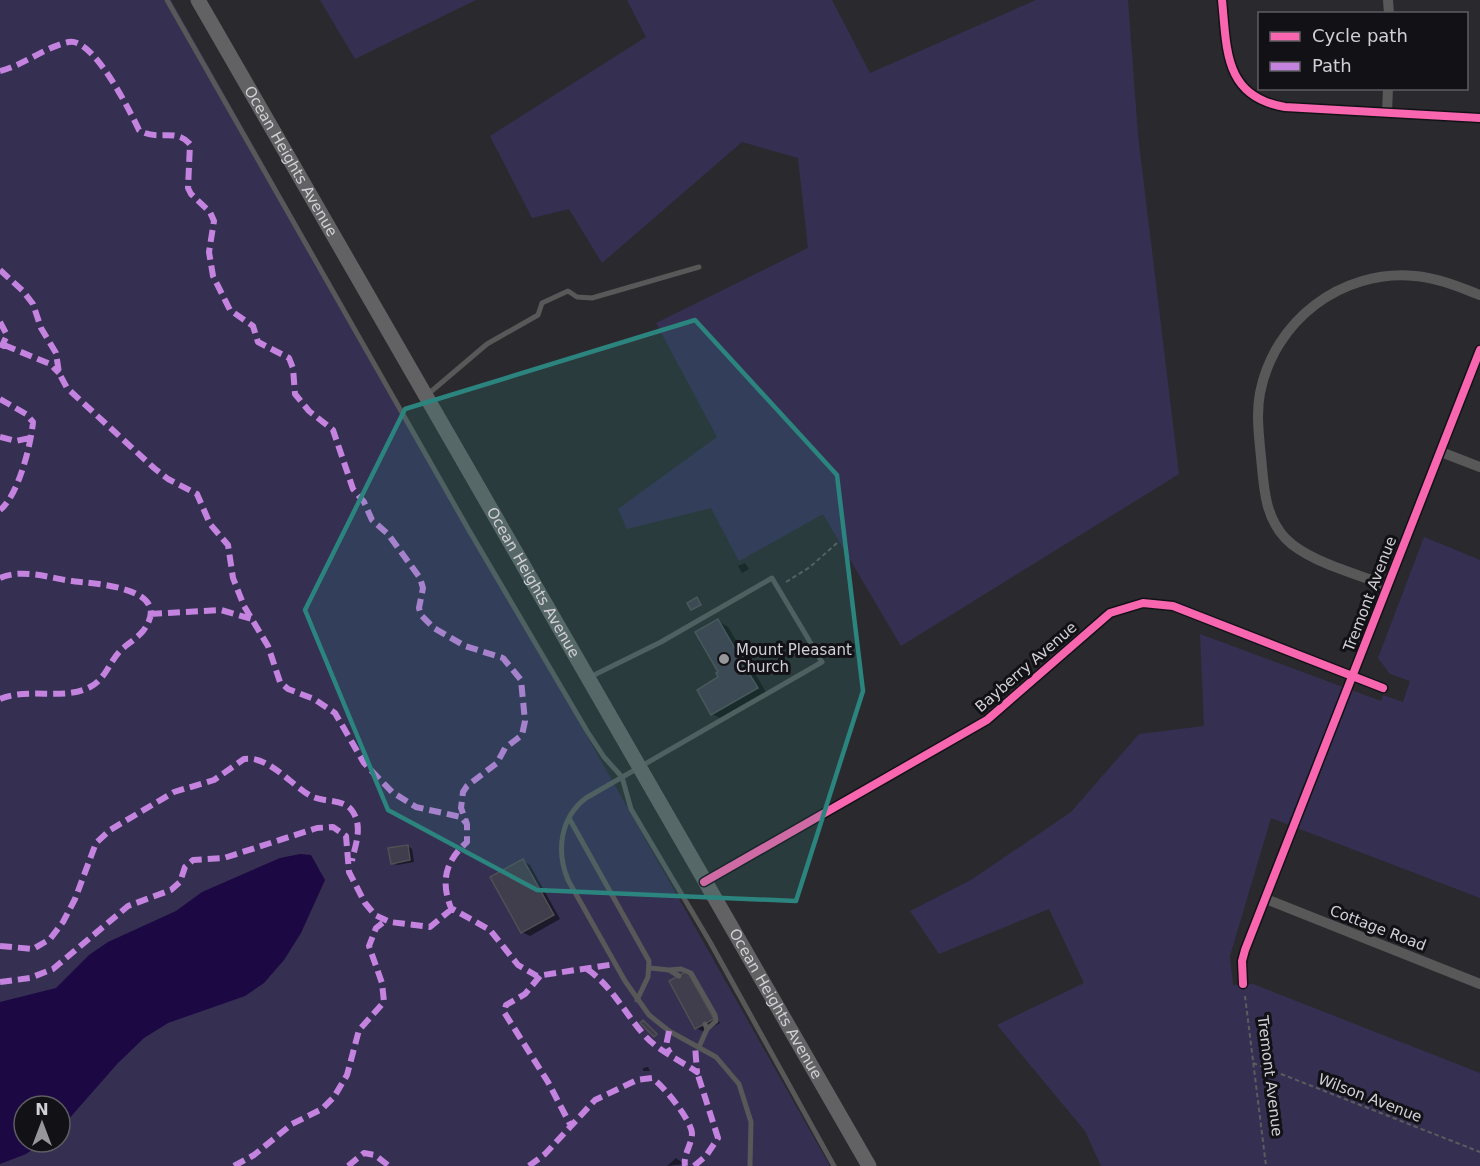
<svg xmlns="http://www.w3.org/2000/svg" width="1480" height="1166" viewBox="0 0 1480 1166" font-family="'DejaVu Sans',sans-serif">
<style>
.green{fill:#352f52;fill-rule:evenodd}
.water{fill:#1c0842}
.shadow{fill:#0007}
.building{fill:#403d4c;stroke:#504f53;stroke-width:1.5}
.lines{fill:none;stroke-linecap:round;stroke-linejoin:round}
.path{stroke:#5c5c5e;stroke-width:2;stroke-dasharray:4.5 3;stroke-linecap:butt}
.service{stroke:#585859;stroke-width:5}
.minor{stroke:#585859;stroke-width:10}
.secondary{stroke:#626264;stroke-width:15}
.quiet{stroke:#c483df;stroke-width:6;stroke-dasharray:12 6;stroke-linecap:butt}
.cycleway-casing{stroke:#121115;stroke-width:11}
.cycleway{stroke:#f766af;stroke-width:8}
.marked{fill:#2c847e;fill-opacity:0.2;stroke:#2c847e;stroke-width:4.5;stroke-linejoin:round}
.poi-dot{fill:#97969b;stroke:#121115;stroke-width:2}
.labels{text-anchor:middle;dominant-baseline:central;stroke-width:6;stroke-linejoin:round;paint-order:stroke}
.street-label{font-size:15px;fill:#d1d0d6;stroke:#121115}
.poi-label{font-size:15px;fill:#d1d0d6;stroke:#121115;text-anchor:start}
</style>
<rect width="100%" height="100%" fill="#2a2a2e"/>
<path class="green" d="M0,0h171l659,1166h-830zM24,1106h36v36h-36z
M320,0h156l-121,59z
M627,0h205l38,73 166,-73h92l10,135 41,339 -278,172 -78,-132 -84,47 -28,-53 -84,21 -9,-20 99,-72 -61,-114 152,-75 -10,-90 -56,-16 -140,121 -33,-54 -37,9 -42,-82 156,-99z
M1424,537l56,23v338l-209,-80 -41,138 3,29 20,-1 227,89v93h-379l-16,-35 -88,-106 87,-42 -35,-74 -110,45 -29,-43 61,-31 100,-68 68,-78 65,-8 -4,-92 181,67 2,-6 20,7 7,-21 -20,-7 -12,-16z"/>
<path class="water" d="M300,854l11,1 14,25 -24,53 -17,27 -20,23 -19,13 -77,27 -24,15 -26,25 -58,66v-23h-36v36h19l-17,12 -26,10v-162l56,-14 33,-33 19,-13 68,-31 26,-19 78,-34z"/>
<path class="shadow" d="M745,563l4,6 -7,4 -4,-7z
M718,621l10,6 21,35 7,7 -3,1 14,24 -45,25 -10,-5 8,-36z
M408,846l4,3 2,13 -17,3 -5,-2z
M523,861l7,4 30,54 -30,17 -8,-4z
M694,977l26,46 -16,9 -8,-4z
M648,1067l2,4h-7v-3z
M676,1158l8,6 -17,2z"/>
<path class="building" d="M697,597l4,8 -10,5 -4,-7z
M718,619l23,40 2,-2 4,6 -3,2 14,23 -47,27 -14,-25 21,-13 -2,-4 2,-1 -23,-40z
M408,845l2,15 -19,4 -3,-16z
M523,859l31,56 -33,18 -31,-56z
M687,971l27,48 -19,10 -26,-48z
M643,1020l14,14 -3,3 -14,-14z"/>
<g class="lines">
<path class="path" d="M786,582l24,-15 28,-25
M1245,996l21,170
M1253,1063l227,89"/>
<path class="service" d="M167,0l303,532 117,199 17,26 18,20 9,32 79,133 124,224
M427,395l60,-51 51,-29 4,-12 26,-12 9,6 15,1 107,-31
M588,678l73,-36 111,-64 50,84 -236,136c-26,20 -30,53 -18,82l57,101 24,34 20,16 47,26 23,27 12,38 -1,44
M569,818l80,143 -1,16 -11,23
M650,968l19,2 10,6
M669,970l12,-1 10,4 24,42 1,6 -9,8
M699,1047l8,-18 -2,-5"/>
<path class="minor" d="M1222,0c5,50 2,97 63,107l195,11
M1388,0l1,14
M1387,113l1,-25
M1441,452l39,15
M1387,586c-31,-13 -79,-24 -102,-48 -21,-23 -21,-52 -24,-81 -2,-21 -5,-43 -1,-64 14,-72 81,-124 155,-117 23,2 44,11 65,19
M704,882l283,-162 123,-107 33,-10 30,3 210,82
M1266,899l214,85
M1243,984l-1,-23 3,-11 235,-600"/>
<path class="secondary" id="s1" d="M198,0l671,1166"/>
<path class="quiet" d="M0,71c24,-6 45,-24 69,-29 24,-5 61,69 70,88 17,12 36,-3 51,14l-2,44 3,6 19,18 4,9 -5,31 4,24 17,34 23,16 5,16 31,16 4,10 2,26 14,17 24,19 20,59 11,13 8,18 16,14 32,44 3,10 -4,20 2,7 13,13 31,18 38,12 18,22 4,41 -3,14 -17,13 -8,15 -30,23 -4,6 -2,16 6,16
M0,270l23,21 10,13 8,24 15,25 3,20 8,15 87,80 14,11 29,15 13,30 18,21 5,33 11,28 24,40 12,36 8,7 26,10 21,14 29,50 28,29 24,15 45,10 6,7v18c-21,19 -27,38 -16,66l39,22 28,35 19,11 78,-12
M0,322l7,13 -6,13
M4,345l46,19 9,9
M0,399l26,15 7,8c-2,23 -15,74 -33,88
M0,437l16,4 14,-3
M0,578c23,-10 49,0 72,3 23,3 104,6 71,50 -6,7 -14,12 -21,18 -13,12 -15,29 -32,38 -27,14 -61,0 -90,12
M150,614l71,-4 31,9
M0,946l33,3 17,-10 13,-17 12,-23 21,-56 14,-13 64,-38 40,-12 30,-21c24,-4 47,26 67,37 13,7 34,2 42,16 10,16 2,33 -1,49
M587,969c25,17 38,45 59,68 13,14 35,24 51,35l-2,-27
M540,976l-15,18 -19,11 -2,7 44,70 23,44 24,-26 42,-20 15,-2c11,7 39,42 40,55 0,12 -9,21 -7,33
M0,982l30,-4 23,-9 75,-63 43,-16 9,-8 5,-15 8,-7 31,-2 93,-30 16,-1 13,9 3,36 16,31 10,12 15,7 40,5 23,-19
M669,1031l-3,15 4,7
M234,1166l20,-11 38,-31 30,-15 12,-12 13,-22 12,-45 25,-28 -2,-19 -13,-37 7,-18 9,-7
M348,1166l16,-13 11,2 14,11
M529,1166l16,-12 26,-28
M694,1166l12,-10 12,-18 -21,-66"/>
<defs>
<path id="cycleway" d="M1222,0c5,50 2,97 63,107l195,11
M704,882l283,-162 123,-107 33,-10 30,3 210,82
M1243,984l-1,-23 3,-11 235,-600"/>
</defs>
<use href="#cycleway" class="cycleway-casing"/>
<use href="#cycleway" class="cycleway"/>
</g>
<path class="marked" d="M695,320l142,155 26,216 -67,210 -259,-11 -149,-80 -83,-200 100,-201z"/>
<circle class="poi-dot" cx="724" cy="659" r="6"/>
<g class="labels">
<g class="street-label">
<text stroke="none"><textPath href="#s1" startOffset="186">Ocean Heights Avenue</textPath></text>
<text stroke="none"><textPath href="#s1" startOffset="672">Ocean Heights Avenue</textPath></text>
<text transform="translate(1370 594) rotate(-69)">Tremont Avenue</text>
<text transform="translate(1026 667) rotate(-41)">Bayberry Avenue</text>
<text transform="translate(1378 928) rotate(21)">Cottage Road</text>
<text stroke="none"><textPath href="#s1" startOffset="1158">Ocean Heights Avenue</textPath></text>
<text transform="translate(1270 1076) rotate(83)">Tremont Avenue</text>
<text transform="translate(1370 1098) rotate(21)">Wilson Avenue</text>
</g>
<g class="poi-label">
<text x="736" y="650">Mount Pleasant<tspan x="736" dy="17">Church</tspan></text>
</g>
</g>
<rect x="1258" y="12" width="210" height="78" fill="#121115" stroke="#5e5d62" stroke-width="1.5"/>
<rect x="1270" y="32" width="30" height="9" fill="#f766af" stroke="#5e5d62" stroke-width="1.5"/>
<text x="1312" y="42" font-size="18" fill="#d1d0d6">Cycle path</text>
<rect x="1270" y="62" width="30" height="9" fill="#c483df" stroke="#5e5d62" stroke-width="1.5"/>
<text x="1312" y="72" font-size="18" fill="#d1d0d6">Path</text>
<g transform="translate(42 1124)"><circle r="28" fill="#121115" stroke="#5e5d62" stroke-width="1.5"/>
<path d="M0-4.5L10 22L0 15L-10 22Z" fill="#97969b"/>
<text y="-9" font-size="16" font-weight="bold" text-anchor="middle" fill="#d1d0d6">N</text>
</g>
</svg>
